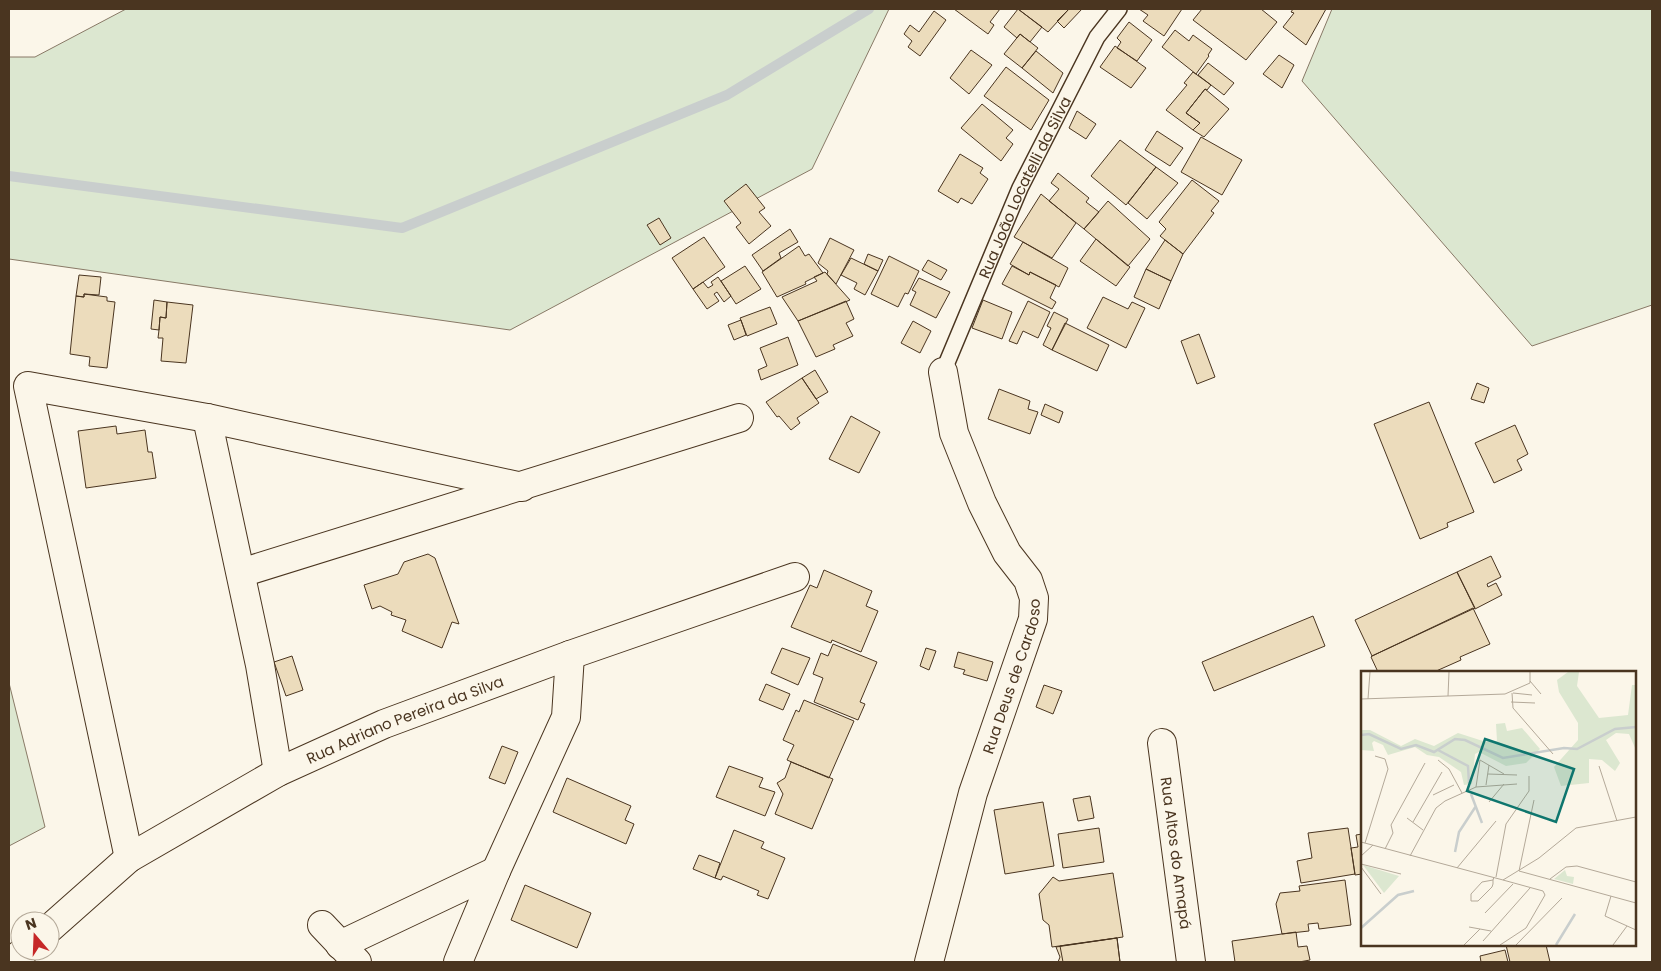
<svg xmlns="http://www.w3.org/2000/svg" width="1661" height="971" viewBox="0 0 1661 971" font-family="Poppins,sans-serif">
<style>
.green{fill:#dce7d0;stroke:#887966}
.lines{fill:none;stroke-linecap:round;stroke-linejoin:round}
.stream{stroke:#c9cecd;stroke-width:10}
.building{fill:#ecdcbc;stroke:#4a3520}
.lane-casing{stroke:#4a3520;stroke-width:18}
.street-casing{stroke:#4a3520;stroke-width:30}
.lane{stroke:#fbf6e9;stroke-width:15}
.street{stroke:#fbf6e9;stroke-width:28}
.labels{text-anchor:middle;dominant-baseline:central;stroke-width:4;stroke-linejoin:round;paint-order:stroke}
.street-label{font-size:15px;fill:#4a3520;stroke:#fbf6e9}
.inset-river{fill:none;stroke:#c9cecd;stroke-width:2.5}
.inset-road{fill:none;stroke:#b4a999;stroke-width:1}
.view{fill:#0f766e;fill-opacity:0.15;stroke:#0f766e;stroke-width:2.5}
.inset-edge{fill:none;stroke:#4a3520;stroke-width:2.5}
</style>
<rect width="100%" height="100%" fill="#fbf6e9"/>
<path class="green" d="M126,9h763l-77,160 -302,161 -501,-71v-202h26z
M1332,9h320v296l-120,41 -230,-265z
M9,683l36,144 -36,19z"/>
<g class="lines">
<path class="stream" d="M9,176l393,52 325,-133 142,-86"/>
</g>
<path class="building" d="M954,9h46l-10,13 4,3 -6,9z
M1018,9h51l-21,23z
M1018,9l24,18 -12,15 -10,-8 -3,4 -13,-11z
M1069,9h13l-18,19 -7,-7z
M1139,9h43l-18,27 -21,-15 5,-6z
M1202,9h59l16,13 -31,38 -53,-40z
M1293,9h33l-20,36 -23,-18 11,-14 -3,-1z
M934,11l12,9 -26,36 -12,-9 4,-6 -8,-7 6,-9 9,7z
M1129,22l23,18 -15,21 -20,-13 4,-6 -4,-4z
M1175,30l14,11 4,-6 19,14 -4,6 1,1 -13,18 -34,-27z
M1020,34l18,14 -16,20 -18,-14z
M1115,46l31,22 -15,20 -31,-21z
M971,50l21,15 -23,29 -19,-16z
M1036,51l27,22 -10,20 -31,-25z
M1279,55l15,10 -12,23 -19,-14z
M1208,63l26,20 -10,12 -26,-20z
M1006,67l43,33 -18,30 -47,-34z
M1193,72l18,13 -4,5 -2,-1 -19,24 14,10 -7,7 -27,-20 21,-25 -3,-2z
M1205,89l24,20 -25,28 -11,-7 7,-7 -14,-10z
M982,104l31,26 -7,8 7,6 -12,17 -40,-33z
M1077,111l19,13 -10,15 -17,-11z
M1157,131l26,17 -13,18 -25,-16z
M1201,137l41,23 -20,35 -41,-23z
M1120,140l36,27 -30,38 -35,-29z
M960,154l23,14 -3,5 8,6 -16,25 -11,-6 -3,5 -20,-12z
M1156,167l22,16 -31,36 -19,-16z
M1058,173l31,25 -3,4 13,10 -15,17 -35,-28 10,-12 -8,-6z
M1192,180l27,21 -8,10 3,2 -31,41 -23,-18 6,-7 -7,-7z
M746,184l19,24 -6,4 12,14 -22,18 -13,-17 5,-4 -17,-22z
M1041,194l35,29 -24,35 -38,-21z
M1108,201l42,38 -22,27 -44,-37z
M659,218l12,20 -11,7 -13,-20z
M790,229l8,13 -19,11 2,5 -18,13 -11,-16z
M704,237l21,30 -32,22 -21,-31z
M830,238l24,12 -18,34 -9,-10 1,-3 -10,-8z
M1096,239l34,28 -14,19 -36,-25z
M1165,240l18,14 -12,27 -25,-12z
M1023,242l45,26 -9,19 -29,-15 -1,3 -19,-11z
M799,246l6,10 4,-2 14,19 -18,9 1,2 -29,13 -15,-25z
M868,254l15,6 -5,11 -14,-7z
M889,256l30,15 -11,23 -3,-1 -7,14 -27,-13z
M851,258l27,13 -13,24 -11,-6 3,-6 -16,-8z
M928,260l19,10 -6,10 -19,-10z
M745,266l16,23 -25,15 -15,-23z
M1012,266l17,9 1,-3 26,13 -6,13 6,4 -4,7 -50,-25z
M1146,269l25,12 -12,28 -25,-12z
M825,272l25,28 -52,21 -16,-24 35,-16 -3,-4z
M79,275l22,2 -2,18 -15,-1v3l-8,-1z
M718,277l13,19 -7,6 -7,-10 -3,2 5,7 -12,8 -14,-20 10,-7 5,6 5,-3 -2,-3z
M919,278l31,14 -14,26 -26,-13 6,-13 -4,-2z
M84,294l23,3v4l8,1 -8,66 -18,-2 1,-9 -20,-3 6,-58 8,1z
M1103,297l25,12 4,-7 13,6 -19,40 -39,-20z
M154,300l13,2 -1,16 -6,-1 -1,13 -8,-1z
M983,300l29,12 -10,27 -30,-11z
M846,301l8,18 -8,4 7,13 -20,9 2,4 -19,8 -18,-36z
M1028,301l22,11 -12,26 -15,-7 -6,13 -8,-3z
M167,302l26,3 -7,58 -25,-2 2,-23h-5l1,-8 1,-13 6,1z
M770,307l7,17 -30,12 -7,-18z
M1054,312l14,7 -16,31 -9,-5 8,-17 -4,-2z
M741,320l5,15 -12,5 -6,-15z
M913,321l18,10 -11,22 -19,-10z
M1065,323l44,22 -12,26 -45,-21z
M1199,334l16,43 -18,7 -16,-43z
M788,337l10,28 -37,15 -3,-10 9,-4 -7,-18z
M815,370l13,22 -12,7 -14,-21z
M802,378l17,25 -22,15 3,5 -9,7 -12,-14 -2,1 -11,-15z
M1477,383l12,5 -5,15 -13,-4z
M999,389l31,12 -2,8 10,3 -8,22 -42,-15z
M1429,402l45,110 -27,11 1,4 -28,12 -46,-115z
M1045,404l18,8 -4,11 -18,-8z
M851,416l29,16 -21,41 -30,-14z
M1515,425l13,29 -11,6 5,10 -28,13 -19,-40z
M116,426l1,8 28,-4 3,22h4l4,26 -70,10 -8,-57z
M428,554l7,4 24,66 -7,-2 -10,26 -40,-17 4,-11 -15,-5 1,-3 -12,-6 -8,3 -8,-24 34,-11 6,-12z
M1491,556l10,21 -14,7 1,3 8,-4 6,12 -27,14 -18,-37z
M824,570l48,21 -6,15 12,5 -17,41 -29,-12 -1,3 -40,-16 19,-42 7,3z
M1457,572l18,36 -103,48 -17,-36z
M1473,608l17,36 -30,13 1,3 -27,12h-56l-7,-15 1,-1z
M1313,616l12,30 -111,45 -12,-29z
M833,644l44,18 -17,40 5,2 -7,16 -44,-18 9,-24 -10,-4 8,-21 7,3z
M782,648l28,10 -12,27 -27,-12z
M926,648l10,3 -7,19 -9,-4z
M958,652l35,10 -6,19 -24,-7 2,-4 -11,-3z
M292,656l11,34 -17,6 -12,-34z
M766,684l24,10 -7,16 -24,-10z
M1044,685l18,6 -9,23 -17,-7z
M804,700l50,21 -25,57 -42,-18 7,-15 -11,-5 13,-30 3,2z
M502,746l16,6 -13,32 -16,-6z
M791,762l42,17 -21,50 -37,-15 8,-20 -6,-11 8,-5z
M729,766l34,12 -4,9 16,5 -10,24 -49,-19z
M567,778l64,28 -6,14 9,4 -8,20 -73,-32z
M1090,796l4,22 -16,3 -5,-22z
M1043,802l11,64 -49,8 -11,-64z
M1099,828l5,34 -41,6 -5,-34z
M1348,828l7,46 -54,9 -4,-22 15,-3 -4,-25z
M734,830l30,12 -3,6 24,10 -17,41 -11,-4 2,-4 -36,-15 -2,4 -6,-2z
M1362,834v40l-7,1 -4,-27 7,-1 -2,-12z
M699,855l21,8 -5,15 -22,-9z
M1113,873l10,64 -71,10 -3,-22 -6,-5 -4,-26 14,-17 6,4z
M1345,880l6,45 -32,4 -1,-6 -10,1 1,7 -27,3 -6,-30 4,-11 20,-2 -1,-5z
M525,885l66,28 -14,35 -66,-28z
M1296,932l2,15 9,-1 3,14 -11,2h-64l-3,-21z
M1117,938l3,24h-57l-3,-16z
M1117,938l3,24h-62l2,-5 -4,-10z
M1506,945h40l4,17h-40z
M1505,950l3,12h-27l-1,-6z"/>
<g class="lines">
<defs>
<g id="lane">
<path id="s1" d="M943,372l77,-184 77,-151 22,-28"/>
</g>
<g id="street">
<path d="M207,418l53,247 18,107"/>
<path d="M241,573l498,-155"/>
<path id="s2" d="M1162,743l29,219"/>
<path d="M129,858l-101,-472 179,32 315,69"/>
<path d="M322,925l35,37"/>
<path id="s3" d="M50,928l79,-70 149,-86 106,-48 186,-69 225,-78"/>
<path d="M340,945l156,-74"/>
<path d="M11,962l13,-11"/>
<path d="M458,962l38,-91 70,-154 4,-62"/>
<path id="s4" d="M929,962l44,-169 60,-174 1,-21 -6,-18 -21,-27 -25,-50 -28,-70 -11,-61"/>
</g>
</defs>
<use href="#lane" class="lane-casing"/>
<use href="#street" class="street-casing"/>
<use href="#lane" class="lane"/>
<use href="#street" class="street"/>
</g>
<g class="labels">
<g class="street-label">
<text stroke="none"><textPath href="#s1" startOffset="202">Rua João Locatelli da Silva</textPath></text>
<text stroke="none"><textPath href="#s4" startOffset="298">Rua Deus de Cardoso</textPath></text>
<text stroke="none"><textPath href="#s3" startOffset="415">Rua Adriano Pereira da Silva</textPath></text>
<text stroke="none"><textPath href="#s2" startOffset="111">Rua Altos do Amapá</textPath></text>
</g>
</g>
<g transform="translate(1361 671)">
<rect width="275" height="275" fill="#fbf6e9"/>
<path d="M207,1h11l-2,14 22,32 29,-3 4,-30h4v65l-7,-16 -13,-1 -10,7 14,23 -5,8 -13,-11 -13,-1v24l-28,3 -7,-19 24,-27v-17l-19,-31 -2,-12zM144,52l2,8 15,-3 18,21 -14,14 -20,3 -27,-14 -4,2 -3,30 -8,1 -3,-13 -22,-15 -12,-2 -12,-8 -27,8 -5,-10 -9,-4 -2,2 2,8 -13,-1v-20h9l31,16 14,-7 19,7 24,-13 28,9 11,-1 -1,-17zM2,194l36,11 -15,17zM204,199l2,6 7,1 -1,7 -19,-5z" fill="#dce7d0"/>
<path class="inset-river" d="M0,64l8,-1 32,15 15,-4 18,7 21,-13 10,1 38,18 61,-10 13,1 38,-20 21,-2M77,79l30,16 1,17M110,123l11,29M94,181l4,-20 17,-26M0,257l37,-33 16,-4M195,274l19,-31"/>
<path class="inset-road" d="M169,10l11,13M151,22l1,15 40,46M152,22l19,2M87,25l1,-24M0,28l144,-5 25,-11v-11M7,28l2,-27M150,31l24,1M77,89l11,9 13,24M238,95l18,55M127,103l29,1M125,114l3,-20M115,116l4,-27 24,14M72,124l21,-10M173,129l-15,71 117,32M128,131l15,-18M46,147l16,12M52,151l29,-50M0,171l142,38 36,-22 37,-30 60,-11M4,172l23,-74 -3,-10 -10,-3M24,178l8,-16 -2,-8 34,-62M0,185l12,-11M49,185l26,-48 9,-7 31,-14 41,-3M0,193l40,10M0,196l20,27M96,197l39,-47M135,206l10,-53 23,-33v-15M189,208l16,-12 11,-1 59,16M132,209l-11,2 -11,12v7h7l14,-14 1,-3v-4l1,-3M250,225l-6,20 31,14M124,242l28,-29M108,256l22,4M122,270l47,-53M103,274l16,-16M139,274l26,-17 19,-33 -2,-4 -40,-11M155,274l46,-47M252,274l14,-19"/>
<path class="view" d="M124,68l89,30 -18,53 -89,-31z"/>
<rect width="275" height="275" class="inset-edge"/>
</g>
<rect width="1661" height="971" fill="none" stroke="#4a3520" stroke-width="20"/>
<g transform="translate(35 936) rotate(341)"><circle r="24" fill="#fbf6e9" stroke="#b4a999"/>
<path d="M0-4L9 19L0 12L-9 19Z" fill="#c62828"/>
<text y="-8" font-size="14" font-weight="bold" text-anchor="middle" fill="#4a3520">N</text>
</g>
</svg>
